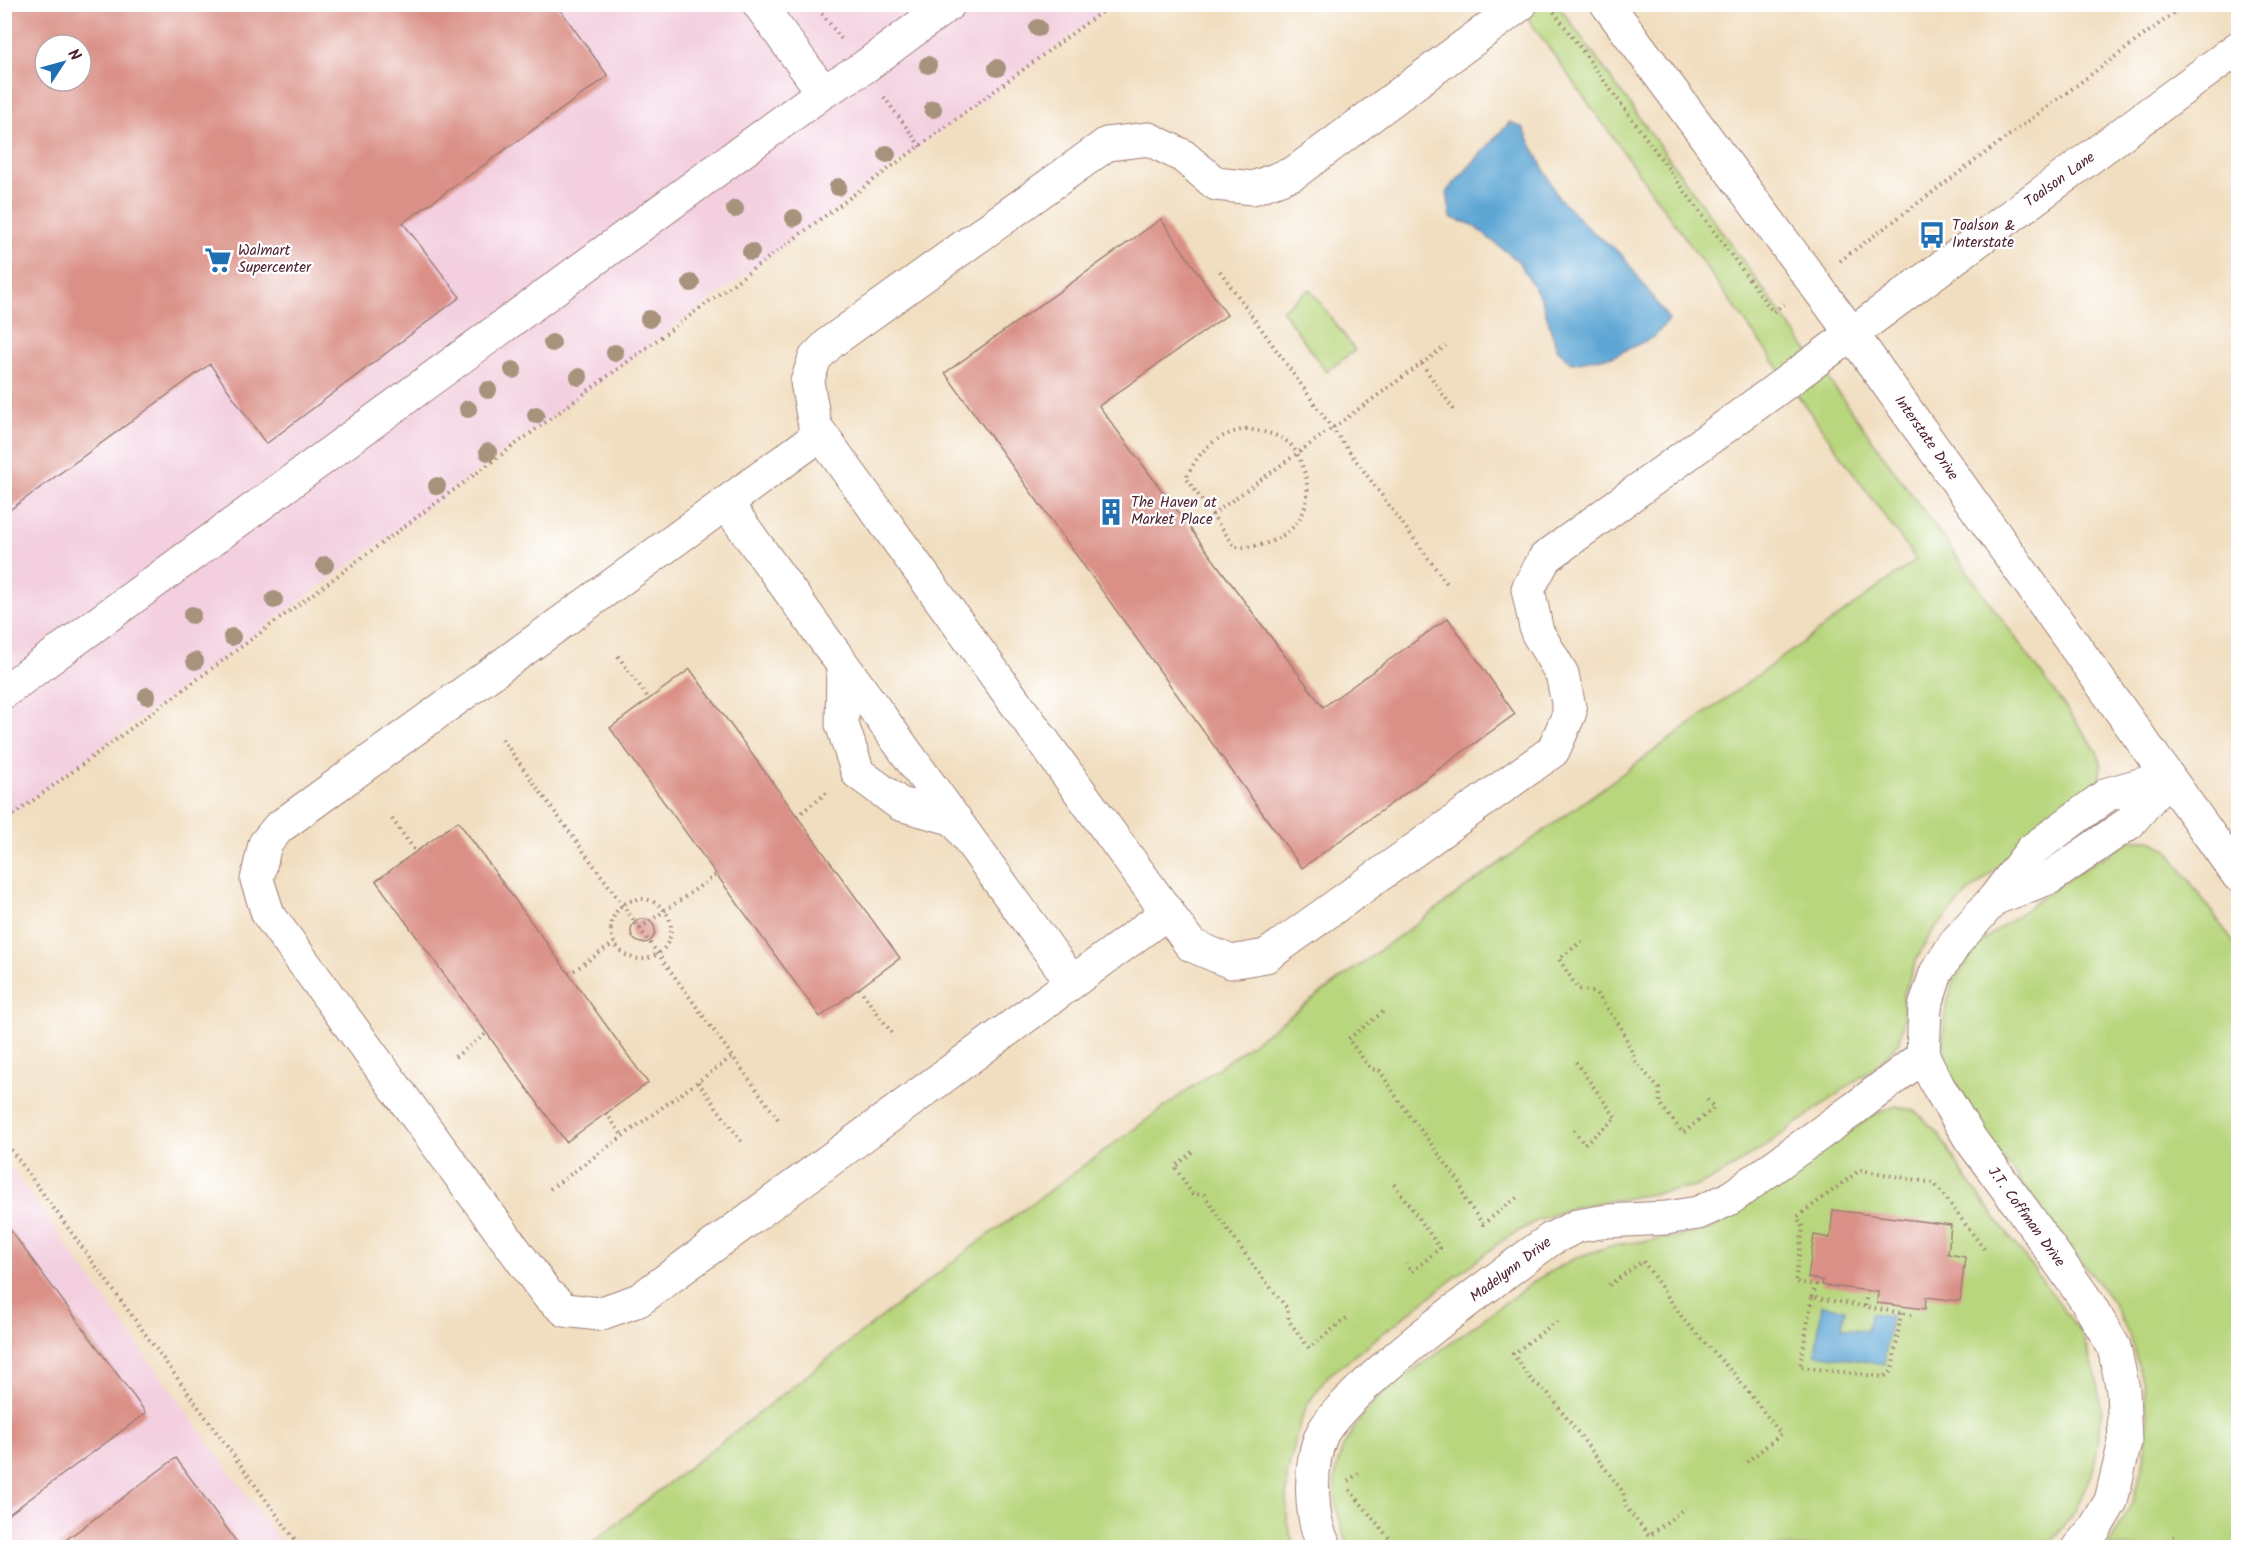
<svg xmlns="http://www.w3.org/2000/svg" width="2243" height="1552" viewBox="0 0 2243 1552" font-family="Kalam,sans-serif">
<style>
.built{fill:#f3cfdf;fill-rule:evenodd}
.green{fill:#b8d67d;stroke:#817a54;stroke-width:1.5}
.water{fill:#5da6d4;stroke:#546280;stroke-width:1.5}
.building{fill:#da9086;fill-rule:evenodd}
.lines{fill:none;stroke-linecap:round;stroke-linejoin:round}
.minor-casing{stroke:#9e7e76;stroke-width:35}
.major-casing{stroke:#9e7e76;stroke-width:35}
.path{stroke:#9e7e76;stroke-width:4;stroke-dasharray:1.5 4.5;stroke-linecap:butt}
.minor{stroke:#fff;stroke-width:33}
.major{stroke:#fff;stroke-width:33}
.tree{fill:#a7937c}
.labels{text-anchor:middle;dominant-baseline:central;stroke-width:4.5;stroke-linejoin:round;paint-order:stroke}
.street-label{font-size:15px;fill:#4a1f2b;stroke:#fff}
.poi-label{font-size:15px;fill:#4a1f2b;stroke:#fff;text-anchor:start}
</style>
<rect width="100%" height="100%" fill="#fff"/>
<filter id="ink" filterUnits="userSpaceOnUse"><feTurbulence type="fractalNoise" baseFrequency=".0167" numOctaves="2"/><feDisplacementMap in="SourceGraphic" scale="12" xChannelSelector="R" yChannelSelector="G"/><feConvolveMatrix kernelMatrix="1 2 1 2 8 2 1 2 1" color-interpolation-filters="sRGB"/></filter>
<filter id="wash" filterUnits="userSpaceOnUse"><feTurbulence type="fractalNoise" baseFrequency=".008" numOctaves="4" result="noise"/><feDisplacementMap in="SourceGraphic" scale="24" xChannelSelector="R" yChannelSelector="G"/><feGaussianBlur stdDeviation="1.35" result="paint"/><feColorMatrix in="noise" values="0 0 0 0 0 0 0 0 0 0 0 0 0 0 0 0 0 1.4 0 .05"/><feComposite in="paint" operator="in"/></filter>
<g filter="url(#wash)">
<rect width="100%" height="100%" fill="#f1dec0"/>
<path class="built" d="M5,5h1108l-1108,813zM45,45h36v36h-36z
M5,1160l279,387h-279z"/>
<path class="green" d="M1518,5h40l539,746 4,15 -2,15 -132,113 -36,39 -17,32 -11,32 1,21 -5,23 -19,22 -109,79 -47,31 -29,14 -122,20 -37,14 -33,19 -175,136 -20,27 -9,23 -12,50v48l8,23 -710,1 383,-298 948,-690z
M1310,289l45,61 -29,22 -44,-62z
M2132,840h18l17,9 71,100v598h-130l25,-47 11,-41 4,-45 -6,-35 -12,-42 -17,-34 -125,-164 -38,-64 -7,-32 2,-31 8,-30 21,-31 12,-13 92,-66z
M1896,1106l19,5 24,23 24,40 118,159 14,38 7,42 -7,52 -20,46 -23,29 -9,7h-693c-6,-8 -8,-20 -11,-30 -14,-51 8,-84 40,-121l157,-116 39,-22 38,-13 65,-8 36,-9 159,-113z"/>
<path class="water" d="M1510,122l13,6 35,69 30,31 34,27 47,65 -15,17 -41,19 -41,7 -15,-14 -16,-51 -23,-37 -47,-37 -20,-6 -4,-27z
M1822,1305l23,4 -3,18 25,4 3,-18 21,3 -7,48 -69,-10z"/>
<g id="blocks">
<path class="building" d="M4,4h552l52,72 -205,147 57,74 -194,147 -56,-80 -206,150zM45,45h36v36h-36z
M1161,219l66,96 -128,91 224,301 125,-89 67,96 -213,154 -357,-495z
M690,669l210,289 -80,59 -210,-289z
M458,821l190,262 -82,59 -190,-261z
M631 931a12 12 0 1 1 24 0a12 12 0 1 1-24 0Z
M1833,1210l118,15 -3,29 17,3 -5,44 -34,-4 -1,12 -48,-6 1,-11 -56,-7 1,-5 -15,-2 6,-43 16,3z
M5,1223l141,190 -141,104z
M176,1458l65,90h-186z"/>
</g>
</g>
<g filter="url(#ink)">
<use href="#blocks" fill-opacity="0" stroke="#9e7e76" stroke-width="1.5"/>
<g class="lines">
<defs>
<path id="minor" d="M759,4l64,88
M1521,4l-227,169 -41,15 -37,-4 -33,-28 -34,-17 -42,5 -276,198 -16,16 -8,24 8,44 376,519 40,17 35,-6 287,-205 17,-39 -8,-38 -25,-42 -9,-43 17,-31 262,-191 431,-319
M821,434l-543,394 -13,16 -8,36 11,34 279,380 18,16 34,4 40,-14 529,-388
M726,503l346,479
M843,665l-1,59 16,49 42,31 55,15
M4,692l819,-600 40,-24 86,-64
M1996,898l55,-21 78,-54 39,-46
M1326,1548c-17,-27 -17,-83 -5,-112 8,-17 29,-36 42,-49 58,-54 124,-101 188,-148l26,-13 30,-5 59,-3 32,-5 31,-14 125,-90 69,-53
M2078,1548l17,-20 16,-27 14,-59 -2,-52 -9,-43 -26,-44 -65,-93 -52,-70 -33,-54 -15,-30 2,-49 11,-34 20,-31 38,-43 38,-49 76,-56 60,-17"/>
<path id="major" d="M1607,4l245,330 386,541"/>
</defs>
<use href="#minor" class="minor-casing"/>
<use href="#major" class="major-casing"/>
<path class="path" d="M815,4l27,36
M1554,12l219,300 11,-8
M884,97l37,50
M1840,261l346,-257
M1220,271l112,157 116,157
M1422,364l32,46
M1246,429c14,2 28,4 40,12 9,6 14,17 17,27 18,49 -22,82 -68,79l-49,-69c14,-28 28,-43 60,-49z
M1212,515l234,-169
M618,656l31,43
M502,739l276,380
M797,816l32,-25
M392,819l24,33
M4,822l1108,-818
M611 929a30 30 0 1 1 60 0a30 30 0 1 1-60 0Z
M640,928l76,-53
M1582,941l-23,18 19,30 18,4 26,36 14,33 23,27 1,15 23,29 31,-25 -9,-11
M569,974l45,-31
M859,988l35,48
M1383,1012l-35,27 23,30 9,2 19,30 62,83 3,14 19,26 36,-28
M455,1057l32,-24
M698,1082l46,63
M606,1113l17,23
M1574,1130l10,14 32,-26 -41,-57
M4,1140l297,408
M1192,1152l-17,15 17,27 12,1 51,73 32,40 2,13 20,27 38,-30
M1394,1184l46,64 -28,24 -6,-9
M550,1189l183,-133
M1609,1285l34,-24 41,59 50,54 47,60 -34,28
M1812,1297l4,-12 -21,-3 8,-54 -6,-11 63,-47 74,13 51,67
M1865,1306l2,-12
M1901,1313l-9,58 -8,6 -84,-10 12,-70 89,16 14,3
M1557,1321l-44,33 19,27 15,11 76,100 3,15 23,29 36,-28
M1348,1481l11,-8
M1350,1490l47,58
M2159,1548l16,-12"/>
<use href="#minor" class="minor"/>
<use href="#major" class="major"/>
</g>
<g class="tree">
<circle cx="1038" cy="28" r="9"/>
<circle cx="928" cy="65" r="9"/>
<circle cx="997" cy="68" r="9"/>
<circle cx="933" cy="109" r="9"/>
<circle cx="887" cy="154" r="9"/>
<circle cx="838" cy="187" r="9"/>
<circle cx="735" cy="209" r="9"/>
<circle cx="794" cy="218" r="9"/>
<circle cx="751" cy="252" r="9"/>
<circle cx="691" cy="283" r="9"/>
<circle cx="649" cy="319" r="9"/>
<circle cx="552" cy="343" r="9"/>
<circle cx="615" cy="353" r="9"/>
<circle cx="513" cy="370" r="9"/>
<circle cx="579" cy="377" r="9"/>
<circle cx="488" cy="390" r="9"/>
<circle cx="468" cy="409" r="9"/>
<circle cx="536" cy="415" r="9"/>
<circle cx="488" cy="452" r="9"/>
<circle cx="437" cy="486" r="9"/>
<circle cx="325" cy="565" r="9"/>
<circle cx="274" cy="600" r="9"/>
<circle cx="192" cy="615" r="9"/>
<circle cx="232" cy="637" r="9"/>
<circle cx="195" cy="661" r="9"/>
<circle cx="147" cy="696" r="9"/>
</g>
</g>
<defs>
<symbol id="bus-bare" viewBox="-9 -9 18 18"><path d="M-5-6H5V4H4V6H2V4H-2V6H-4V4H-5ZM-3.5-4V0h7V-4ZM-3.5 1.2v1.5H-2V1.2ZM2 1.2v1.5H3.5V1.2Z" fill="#1f6fb2" stroke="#fff" stroke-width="2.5" paint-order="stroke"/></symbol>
<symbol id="supermarket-bare" viewBox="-9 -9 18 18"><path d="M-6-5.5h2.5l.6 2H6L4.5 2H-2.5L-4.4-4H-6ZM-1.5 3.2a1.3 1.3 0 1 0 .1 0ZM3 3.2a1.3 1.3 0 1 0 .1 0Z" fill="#1f6fb2" stroke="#fff" stroke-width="2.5" paint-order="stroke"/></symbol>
<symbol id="building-bare" viewBox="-9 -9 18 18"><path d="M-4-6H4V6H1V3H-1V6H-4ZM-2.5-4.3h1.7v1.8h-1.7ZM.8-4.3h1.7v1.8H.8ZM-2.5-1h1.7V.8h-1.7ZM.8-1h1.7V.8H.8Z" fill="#1f6fb2" stroke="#fff" stroke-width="2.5" paint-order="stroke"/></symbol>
</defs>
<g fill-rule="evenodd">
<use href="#bus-bare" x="1913" y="216" width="38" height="38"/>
<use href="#supermarket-bare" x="199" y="241" width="38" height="38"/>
<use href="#building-bare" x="1092" y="493" width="38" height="38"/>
</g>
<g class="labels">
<g class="street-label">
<text transform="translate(2060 180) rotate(-36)">Toalson Lane</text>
<text transform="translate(1926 438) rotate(55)">Interstate Drive</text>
<text transform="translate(2026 1217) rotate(54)">J.T. Coffman Drive</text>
<text transform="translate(1511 1270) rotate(-37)">Madelynn Drive</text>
</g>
<g class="poi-label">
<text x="1952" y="226">Toalson &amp;<tspan x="1952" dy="17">Interstate</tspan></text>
<text x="238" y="251">Walmart<tspan x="238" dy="17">Supercenter</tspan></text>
<text x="1131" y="503">The Haven at<tspan x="1131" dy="17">Market Place</tspan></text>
</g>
</g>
<rect width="2243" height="1552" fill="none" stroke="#fff" stroke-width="24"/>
<g transform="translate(63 63) rotate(54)"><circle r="28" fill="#ffffff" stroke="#b7a5aa" stroke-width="1.5"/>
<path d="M0-4.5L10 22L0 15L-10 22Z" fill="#1f6fb2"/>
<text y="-9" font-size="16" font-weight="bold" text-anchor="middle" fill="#4a1f2b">N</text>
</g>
</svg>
